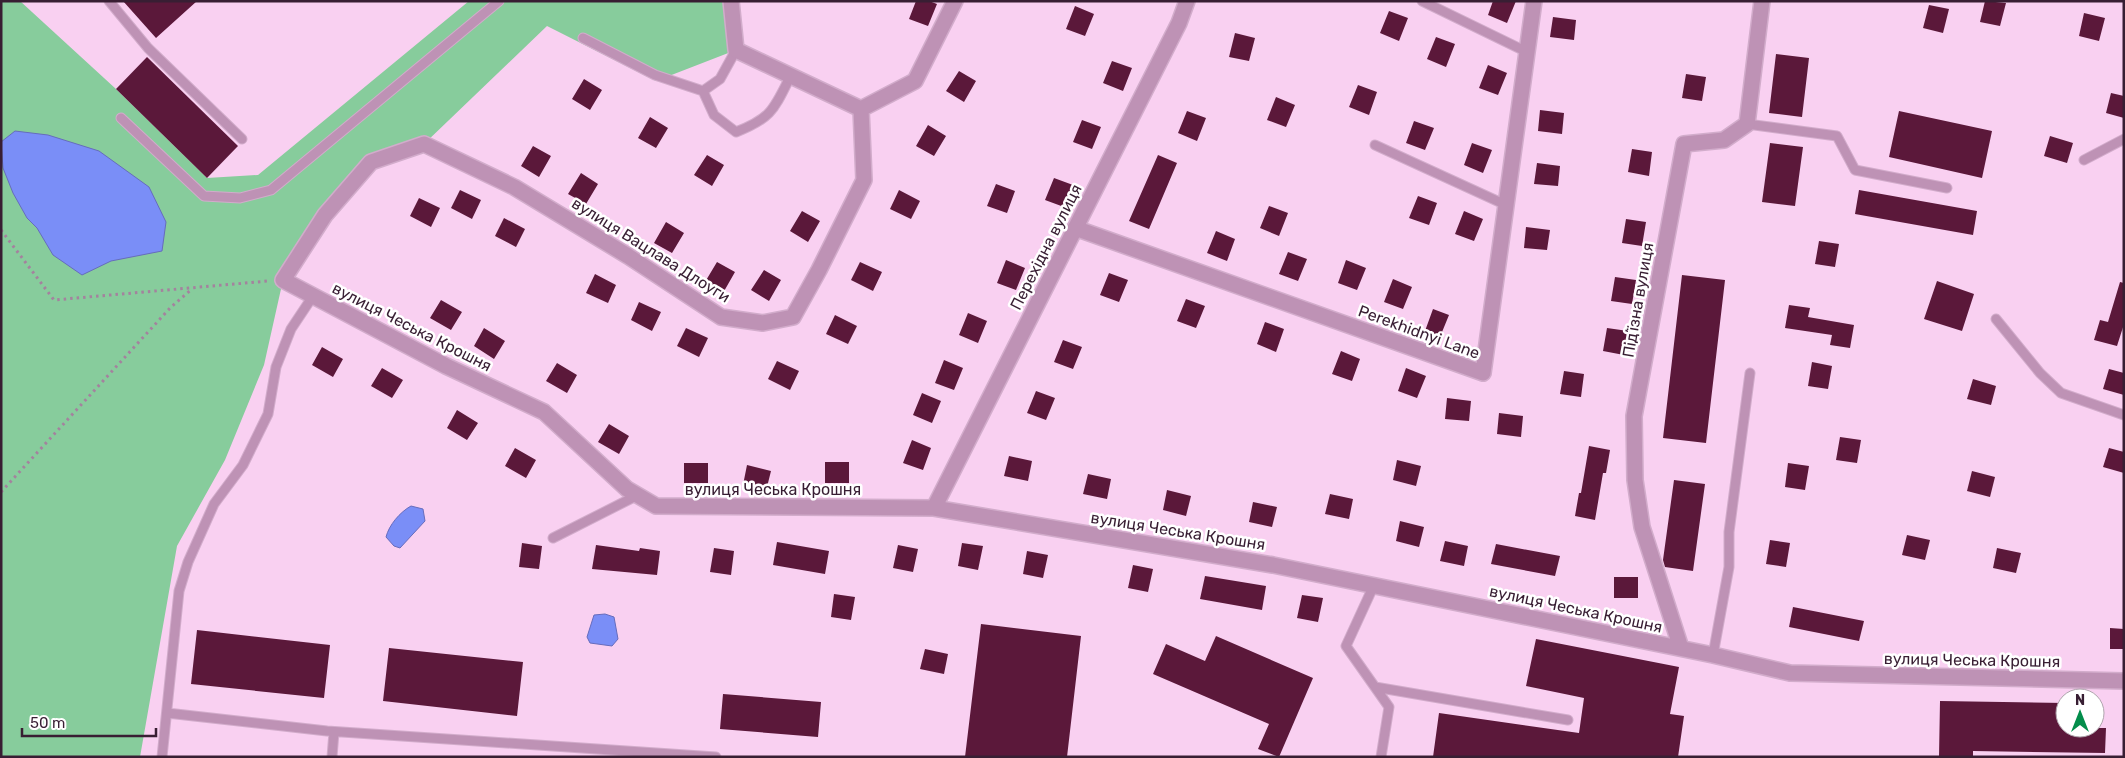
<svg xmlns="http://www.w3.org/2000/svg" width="2125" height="758" viewBox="0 0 2125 758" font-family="Rubik,sans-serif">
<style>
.green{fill:#87cc9c}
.water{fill:#7a8ef7;stroke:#666cbc}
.building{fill:#5b183a}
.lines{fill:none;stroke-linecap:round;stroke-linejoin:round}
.lane-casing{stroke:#d2accb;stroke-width:11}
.street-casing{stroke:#d2accb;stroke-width:18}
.path{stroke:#a4829e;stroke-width:3;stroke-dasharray:2.5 4;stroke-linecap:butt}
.lane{stroke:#be92b5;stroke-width:9}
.street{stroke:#be92b5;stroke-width:15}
.labels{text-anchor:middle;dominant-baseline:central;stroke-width:5;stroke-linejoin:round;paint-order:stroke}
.street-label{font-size:16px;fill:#381e33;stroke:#fff}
</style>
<rect width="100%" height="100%" fill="#f9d0f1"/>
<path class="green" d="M1,1h19l96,88 91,89 51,-3 211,-174h262l5,49 -80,31 -109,-55 -123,118 -53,18 -88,118 -19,85 -39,95 -48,86 -37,211h-139z"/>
<path class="water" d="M15,131l33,4 51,16 50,36 17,35 -4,29 -51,10 -29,14 -29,-20 -16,-27 -10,-10 -14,-25 -10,-25 -2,-26z
M411,506l12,3 2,12 -25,27 -6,-2 -8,-9c3,-12 14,-25 25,-31z
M605,614l9,3 4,22 -6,7 -22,-3 -3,-6 7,-22z"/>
<path class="building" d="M123,1h74l-41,37z
M916,1h13l8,3 -9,22 -19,-7z
M1493,1h23l-9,22 -19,-8z
M1985,1l21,2 -6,23 -20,-4z
M1929,5l20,4 -6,24 -20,-5z
M1075,6l19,8 -9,22 -19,-7z
M1389,11l19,7 -9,23 -19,-8z
M2084,13l21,5 -6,23 -20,-5z
M1553,17l23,3 -2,20 -24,-3z
M1235,33l20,5 -6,23 -20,-4z
M1436,37l19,7 -9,23 -19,-8z
M1776,54l33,4 -7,59 -33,-4z
M147,57l91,89 -31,32 -91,-89z
M1112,61l20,7 -9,23 -20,-8z
M1488,65l19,8 -9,22 -19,-7z
M959,71l17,10 -12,21 -18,-11z
M1686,74l20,3 -4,24 -20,-3z
M584,79l18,11 -12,20 -18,-11z
M1358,85l19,7 -8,23 -20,-8z
M2111,93l13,3v22l-18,-5z
M1276,97l19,8 -9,22 -19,-7z
M1540,110l24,3 -2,21 -24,-3z
M1187,111l19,7 -9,23 -19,-8z
M1899,111l93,20 -10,47 -93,-21z
M650,117l18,11 -12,20 -18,-10z
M1082,120l19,7 -9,22 -19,-7z
M1414,121l20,7 -9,22 -19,-7z
M928,125l18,11 -12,20 -18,-10z
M2050,136l23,7 -6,20 -23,-7z
M1472,143l20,7 -9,23 -19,-8z
M1770,143l33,4 -8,59 -33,-4z
M533,146l18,10 -12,21 -18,-11z
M1632,149l20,3 -3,24 -21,-4z
M707,155l17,10 -12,21 -18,-11z
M1158,155l19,8 -28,66 -20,-8z
M1537,163l23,3 -2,20 -24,-2z
M581,173l17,11 -12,20 -18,-10z
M1054,178l19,7 -9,22 -19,-7z
M996,184l19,7 -8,22 -20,-7z
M460,190l21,10 -9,19 -21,-11z
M899,190l21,11 -9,18 -21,-10z
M1859,190l118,21 -4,24 -118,-21z
M1418,196l19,7 -8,22 -20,-7z
M419,198l21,10 -9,19 -21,-11z
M1269,206l19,7 -9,23 -19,-8z
M802,211l18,10 -12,21 -18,-11z
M1464,211l19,8 -9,22 -19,-7z
M504,218l21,11 -9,18 -21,-11z
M1626,219l20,3 -4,24 -20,-3z
M666,222l18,11 -12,20 -18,-10z
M1526,227l24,3 -3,20 -23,-2z
M1216,231l19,8 -8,22 -20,-8z
M1819,241l20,3 -4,23 -20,-3z
M1288,252l19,7 -9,22 -19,-7z
M1006,260l19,8 -9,22 -19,-7z
M1346,260l20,8 -9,22 -19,-7z
M717,262l18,10 -12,21 -18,-11z
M860,262l22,10 -9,19 -22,-11z
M764,270l17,10 -12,21 -18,-11z
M1109,273l19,7 -9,22 -19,-7z
M595,274l21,11 -8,18 -22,-10z
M1682,275l43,5 -19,163 -43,-5z
M1615,277l21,3 -4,24 -21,-3z
M1393,279l19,8 -9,22 -19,-7z
M1937,281l37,13 -12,37 -38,-12z
M2120,282l4,1v41l-7,22 -23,-6 6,-20 8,2z
M1186,299l19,7 -9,22 -19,-7z
M441,300l21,12 -11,18 -21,-12z
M639,302l22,10 -9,19 -21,-11z
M1789,305l21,3 -2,9 46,8 -4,23 -20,-3 2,-10 -47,-7z
M1433,309l16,6 -9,22 -15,-6z
M968,313l19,8 -9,22 -19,-8z
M835,315l22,11 -9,18 -22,-10z
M1265,322l19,7 -8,23 -19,-8z
M484,328l21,13 -11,18 -20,-13z
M686,328l22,10 -9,19 -22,-11z
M1607,328l21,3 -4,24 -21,-4z
M1063,340l19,7 -9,22 -19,-7z
M322,347l21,12 -10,18 -21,-12z
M1341,351l19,8 -8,22 -20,-7z
M944,360l19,8 -9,22 -19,-7z
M777,361l22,10 -9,19 -22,-11z
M1812,362l20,4 -4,23 -20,-3z
M557,363l20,12 -10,18 -21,-12z
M382,368l21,12 -11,18 -21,-12z
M1406,368l20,8 -9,22 -19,-7z
M2109,369l15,4v22l-21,-6z
M1564,371l20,3 -3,23 -21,-3z
M1973,379l23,7 -5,19 -24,-6z
M1036,391l19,7 -9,22 -19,-7z
M922,393l19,8 -9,22 -19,-8z
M1447,398l24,3 -2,20 -24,-2z
M457,410l21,13 -11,17 -20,-12z
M1499,413l24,3 -2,21 -24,-3z
M609,424l20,12 -10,18 -21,-12z
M1840,437l21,3 -4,23 -21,-3z
M912,440l19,8 -8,22 -20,-7z
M1589,446l21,4 -4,23h-3l-8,47 -20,-4 4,-23h2z
M515,448l21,12 -10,18 -21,-12z
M2109,448l15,4v21l-21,-6z
M1009,456l23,5 -4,20 -24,-5z
M1397,460l24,6 -5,20 -23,-6z
M825,462h24v21h-24z
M684,463h24v20h-24z
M1788,463l21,3 -4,24 -20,-3z
M747,465l24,6 -5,20 -23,-6z
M1972,471l23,6 -5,20 -23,-6z
M1088,474l23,5 -4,20 -24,-5z
M1674,480l31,4 -12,87 -28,-4 -2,-7z
M1167,490l24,6 -5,20 -23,-6z
M1330,494l23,5 -4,20 -24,-5z
M1253,502l24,5 -5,20 -23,-5z
M1400,521l24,6 -5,20 -23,-6z
M1907,535l23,5 -5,20 -23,-5z
M1770,540l20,3 -4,24 -20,-3z
M1445,541l23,5 -4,20 -24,-5z
M777,542l52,9 -4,23 -52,-9z
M522,543l20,3 -3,23 -20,-2z
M962,543l21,3 -5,24 -20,-4z
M1496,544l64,12 -5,20 -64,-12z
M596,545l43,6 1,-3 20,3 -3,24 -65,-6z
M898,545l20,4 -5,23 -20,-4z
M714,548l20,3 -3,24 -21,-3z
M1997,548l24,5 -5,20 -23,-5z
M1027,551l21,4 -5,23 -20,-4z
M1133,565l20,4 -5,23 -20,-4z
M1205,576l61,10 -4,24 -62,-11z
M1614,577h24v21h-24z
M834,594l21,3 -4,23 -20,-3z
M1302,595l21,3 -5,24 -21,-4z
M1793,607l71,14 -5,20 -70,-14z
M981,624l100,12 -14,121h-102z
M2110,628l14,1v20h-14z
M197,630l133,15 -6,53 -133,-14z
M1216,636l97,42 -34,79 -21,-8 11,-25 -116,-50 13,-30 39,17z
M1536,639l143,28 -9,47 14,2 -6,41h-245l6,-44 140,20 5,-35 -58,-12z
M389,648l134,14 -6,54 -134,-15z
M925,649l23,5 -4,20 -24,-5z
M723,694l98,8 -3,35 -98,-8z
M1940,701l125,2v25h41l-1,25 -132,-2v6h-34z"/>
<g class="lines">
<defs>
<path id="lane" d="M109,1l39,47 94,91
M1422,1l105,51
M583,38l72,37 48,16 17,-12 16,-29
M703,91l11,24 22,17c36,-14 38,-23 55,-57
M121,118l83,78 36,2 31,-8 228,-189
M1747,124l90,12 18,34 92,18
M1375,145l131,60
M2084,160l40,-21
M1996,319l44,54 21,20 63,22
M553,538l85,-43
M1374,585l-28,61 43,61 -8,50
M1713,655l16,-88v-35l21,-159
M1375,687l193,33
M167,713l160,18 389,26
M162,757l17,-166 9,-29 26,-58 29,-39 25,-51 8,-47 15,-38 22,-33
M332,757l2,-25"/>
<path id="street" d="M731,1l5,49 125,59
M955,1l-40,80 -54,28 3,71 -45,90 -26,47 -30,6 -42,-6 -93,-61 -114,-69 -90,-43 -53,18 -46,53 -42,65 163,86 98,46 83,77 29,17 278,2 339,57 440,90 77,18 334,8
M1075,228l408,145 51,-372
M934,508l245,-485 8,-22
M1681,648l-39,-121 -7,-47 -1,-64 50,-272 40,-4 23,-16 15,-123"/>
</defs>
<use href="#lane" class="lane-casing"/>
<use href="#street" class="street-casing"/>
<path class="path" d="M1,230l53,70 214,-19
M1,492l170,-185 21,-18"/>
<use href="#lane" class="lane"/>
<use href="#street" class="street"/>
</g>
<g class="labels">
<g class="street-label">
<text transform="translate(1046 247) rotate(-63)">Перехідна вулиця</text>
<text transform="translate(651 250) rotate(32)">вулиця Вацлава Длоуги</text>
<text transform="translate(1638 300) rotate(-80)">Підʼїзна вулиця</text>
<text transform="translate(412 327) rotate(27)">вулиця Чеська Крошня</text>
<text transform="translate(1419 332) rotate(20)">Perekhidnyi Lane</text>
<text x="773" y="489">вулиця Чеська Крошня</text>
<text transform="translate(1178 531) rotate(9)">вулиця Чеська Крошня</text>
<text transform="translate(1576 609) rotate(12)">вулиця Чеська Крошня</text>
<text transform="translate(1972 660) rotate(1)">вулиця Чеська Крошня</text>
</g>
</g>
<rect width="2125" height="758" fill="none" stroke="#381e33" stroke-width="5"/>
<g transform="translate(2080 713)"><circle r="24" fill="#ffffff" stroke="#afa5ad"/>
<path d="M0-4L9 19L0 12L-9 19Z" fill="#038d4b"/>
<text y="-8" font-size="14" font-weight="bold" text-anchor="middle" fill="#381e33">N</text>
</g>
<path d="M22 728v8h134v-8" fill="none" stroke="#381e33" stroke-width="2.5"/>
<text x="30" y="728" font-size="15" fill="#381e33" stroke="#ffffff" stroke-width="4" paint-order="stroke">50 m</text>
</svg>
